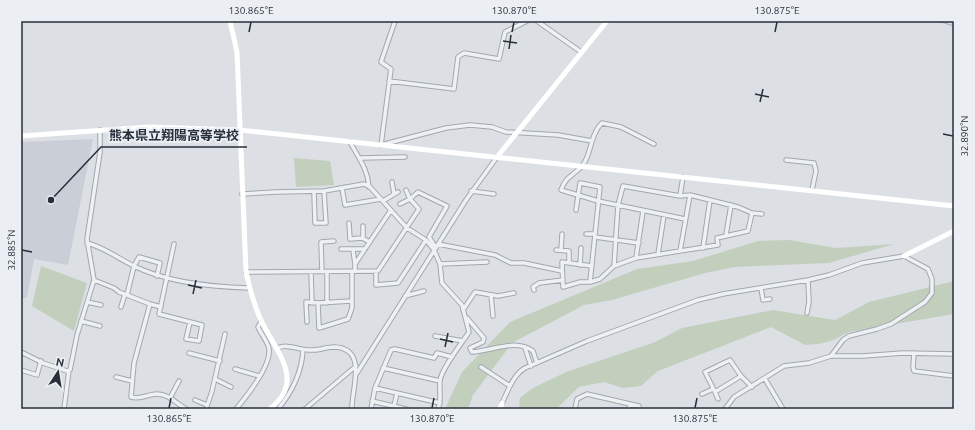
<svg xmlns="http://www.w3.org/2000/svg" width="975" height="430" viewBox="0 0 975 430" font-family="Ubuntu,'Noto Sans JP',sans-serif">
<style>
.built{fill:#cacfd7}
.green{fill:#c3cfbd}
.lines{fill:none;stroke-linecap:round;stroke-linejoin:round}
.stream{stroke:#98afc4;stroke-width:1}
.street-casing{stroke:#a2a7af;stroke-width:5.5}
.street{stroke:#eef1f4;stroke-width:3.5}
.secondary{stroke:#fff;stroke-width:5}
.ticks{fill:none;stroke:#272f3b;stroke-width:1.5}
.leader{fill:none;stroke:#272f3b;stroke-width:1.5}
.callout-dot{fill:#272f3b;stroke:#ebeff3;stroke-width:1.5}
.callout-label{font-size:13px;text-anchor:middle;font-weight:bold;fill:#272f3b;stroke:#ebeff3;stroke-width:4;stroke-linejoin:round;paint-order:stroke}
.neatline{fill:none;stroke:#272f3b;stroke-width:1.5}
.ticks-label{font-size:10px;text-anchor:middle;fill:#272f3b}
</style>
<rect width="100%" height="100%" fill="#dce0e5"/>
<path class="built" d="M93,139l-25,126 -34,-6 -7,39h-6v-156z"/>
<path class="green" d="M294,158l36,3 4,24 -38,2z
M789,240l47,8 58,-4 -65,19 -94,4 -30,6 -93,27 -28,5 -72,38 -39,52 -5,14h-23l17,-37 48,-50 127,-53 56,-8 65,-20z
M41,266l46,17 -13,48 -42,-25z
M954,281v33l-105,18 -18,9 -13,3 -13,1 -34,-18 -113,44 -17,15 -18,2 -19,-6 -25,5 -23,22h-37l1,-11 11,-9 35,-17 89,-30 27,-14 91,-18 62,10 34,-18z"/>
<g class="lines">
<path class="stream" d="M938,21l16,5"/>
<defs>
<path id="street" d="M395,21l-14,41 10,7 -10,76 65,-17 24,-3 22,2 14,5 52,3 34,6
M537,21l44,31
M389,81l65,8 4,-32 6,-4 35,6 6,-27 22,-11
M350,142c8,15 18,27 19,45
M654,144l-33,-17 -19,-4c-12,11 -11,34 -20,43 -9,10 -16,10 -21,24l37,11 87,18
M361,158l44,-1
M786,160l28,3 2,8 -4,19
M683,177l-3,19 10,-1
M392,182l2,12
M342,188l3,17 36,-6
M471,191l23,3
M314,192l1,31h11l-2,-32
M242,194l34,-2 48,-1 40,-7 6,3 37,41 19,12 8,10 6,14 2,19 20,22 7,27c-7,11 -28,37 -29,49 -1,10 2,18 -2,28
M383,201l15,-9
M400,204l10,-5 8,-7 29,14 -18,31 7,11
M576,210l4,-27 20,4 -10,95
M752,213l10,1
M349,223l1,16 12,-1 8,4
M363,226v12
M586,234h9
M726,235l5,-30
M595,237l44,6
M87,243c17,4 32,16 47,23 32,16 80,21 115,22
M174,244l-15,70 43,11 -3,16 -13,-2 4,-17
M438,244l57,11 16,8h13l38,8
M703,248l7,-48
M341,249h24
M353,250l2,14
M556,250l13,1v12
M561,250l1,-16
M658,254l6,-39
M636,258l7,-47
M440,264l47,-2
M580,265l1,-17
M592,266l-30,-4 1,25 17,-5h10l10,-3 14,-13 22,-8 82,-13 -1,-7 31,-7 4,-18 -14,-6 -48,-12 -10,56
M614,266l4,-61 5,-19 57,10
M355,271v-7l36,-54
M376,271v14l22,-2 28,-43
M246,272l132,-1 41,-62 -9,-10 -4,-9
M311,272l1,31
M322,272l-1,-30 13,-1
M327,272v31
M94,280l20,8 5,4 31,12 -16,59 -3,34c10,3 17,-3 26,-3 12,0 20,10 29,15
M761,288l2,12 7,-1
M534,290l-1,-3 6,-4 24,-3
M127,295l7,-29 5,-9 21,6 -3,13
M491,295l2,21
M405,296l19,-5
M87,302l14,3
M318,303l33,-2
M150,304l11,3
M121,307l4,-13
M463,310l12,-18 23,4 16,-3
M807,313l2,-11 -1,-22
M467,318l17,20 -1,4 -13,6 2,4c20,-1 43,-14 61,-1l4,12
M81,321l19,5
M307,322l-1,-20 12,1 1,25 29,-9 4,-11v-36
M435,336l28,5
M277,348c13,-5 22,3 36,2 7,0 14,-3 21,-3 35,1 17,43 18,62
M525,348l6,18
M21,352l22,11 24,8 3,-1 7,-35 17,-55 -7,-41 13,-87v-22
M189,353l31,8
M914,353l-1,14 1,4 40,5
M481,367l29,19
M383,368l57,13
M235,369l24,7
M21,370l16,5 4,-14
M357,373l109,-173 31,-43
M741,376l-26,16 -10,-20 25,-12 11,16 11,11
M116,377l16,4
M215,379l16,8
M765,379l18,30
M375,388l65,15
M715,392l3,7
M702,394l11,-5
M170,398l9,-17
M195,400l12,5
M372,401l34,8
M502,403c6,-12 11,-28 23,-35l62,-27 111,-41 25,-6 85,-14 21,-5 33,-12 42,-7 24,13 4,10v14l-7,9 -34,22 -14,5 -28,7 -6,4 -12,16
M630,404l9,2v3
M394,406l3,-13
M64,409l5,-39
M206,409l6,-18 13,-57
M236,409c10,-12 35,-43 33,-60 -1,-7 -8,-15 -11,-22l3,-5
M278,409c14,-17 24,-38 25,-59
M305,409l51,-43
M371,409l4,-21 16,-38 4,-1 39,9 3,-5 15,4
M575,409l2,-10 10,-5 43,10 -1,5
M725,409l9,-12 50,-31 25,-3 22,-7h32l40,-3 51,1"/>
</defs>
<use href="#street" class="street-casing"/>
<use href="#street" class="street"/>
<path class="secondary" d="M230,21l7,31 9,220c4,17 8,35 16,50 14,30 44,58 8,87
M21,136l128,-9 91,3 714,76
M497,157l110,-136
M904,256l50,-25
M500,409l2,-6"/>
</g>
<path class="ticks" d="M249,32l2,-10M512,32l2,-10M775,32l2,-10M503,41l14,2M509,49l2,-14M755,94l14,3M760,102l3,-13M943,134l10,2M22,250l10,2M188,285l14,3M193,294l3,-14M440,339l13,3M445,347l3,-14M169,408l2,-10M432,408l2,-10M695,408l2,-10"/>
<path class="leader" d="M51 200L101 147H247"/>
<circle class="callout-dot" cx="51" cy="200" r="4"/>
<g class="callout-label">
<text x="174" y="140">熊本県立翔陽高等学校</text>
</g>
<rect width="975" height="430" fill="none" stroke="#ebeff3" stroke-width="44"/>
<g transform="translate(58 372) rotate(12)" stroke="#ebeff3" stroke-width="3" paint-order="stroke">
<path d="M0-3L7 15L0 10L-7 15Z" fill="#272f3b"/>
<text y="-6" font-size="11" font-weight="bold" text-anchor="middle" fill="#272f3b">N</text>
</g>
<rect x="22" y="22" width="931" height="386" class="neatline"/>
<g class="ticks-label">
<text x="251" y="14">130.865°E</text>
<text x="514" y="14">130.870°E</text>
<text x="777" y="14">130.875°E</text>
<text transform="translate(964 136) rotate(-90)" y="4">32.890°N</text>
<text transform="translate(11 250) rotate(-90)" y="4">32.885°N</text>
<text x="169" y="422">130.865°E</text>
<text x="432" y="422">130.870°E</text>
<text x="695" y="422">130.875°E</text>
</g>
</svg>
